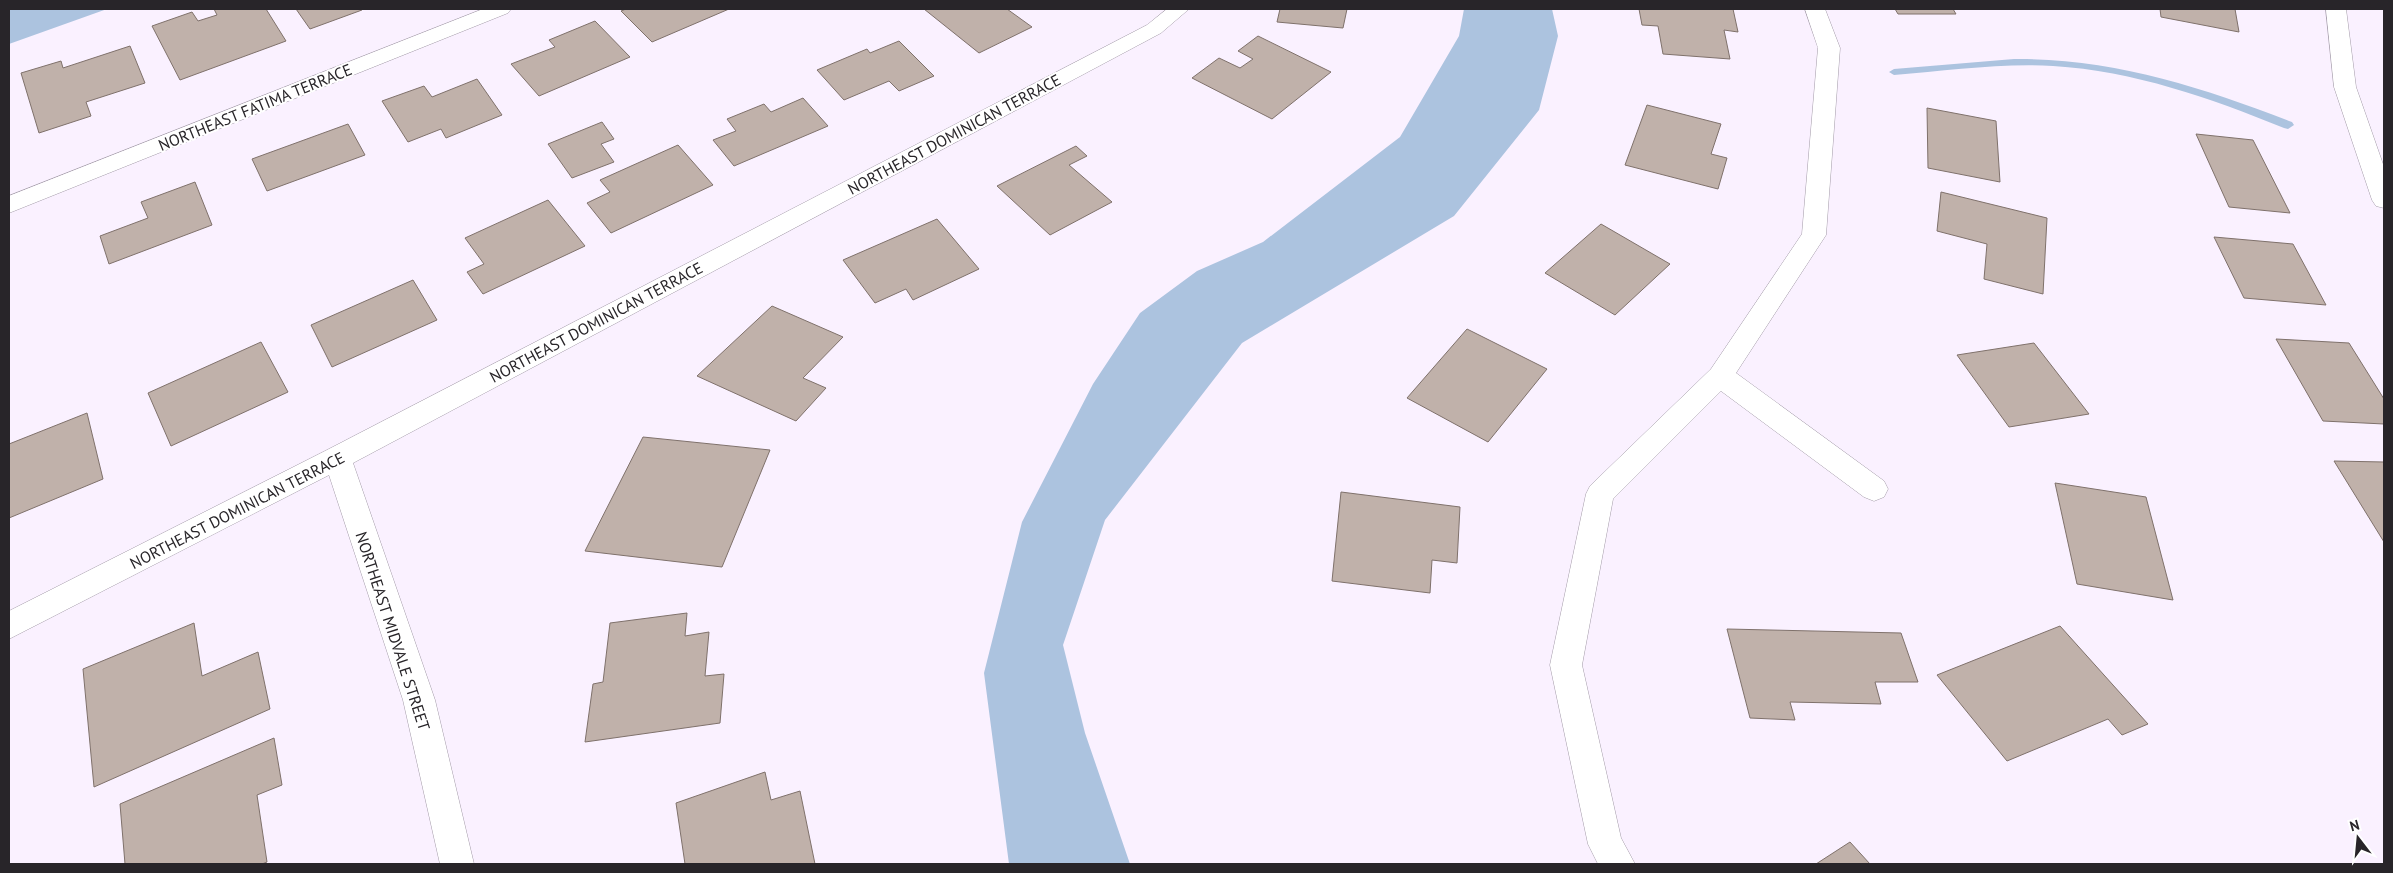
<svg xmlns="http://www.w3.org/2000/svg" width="2393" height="873" viewBox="0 0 2393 873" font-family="'PT Sans',sans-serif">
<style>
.water{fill:#acc3df}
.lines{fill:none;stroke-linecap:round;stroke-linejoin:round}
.stream{fill:#acc3df;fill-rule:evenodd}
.building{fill:#c0b1aa;stroke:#7f716b}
.minor-casing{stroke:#a39ba8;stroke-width:1}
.minor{fill:#fff;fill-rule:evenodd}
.labels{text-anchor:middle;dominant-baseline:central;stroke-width:4;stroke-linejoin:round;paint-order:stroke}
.street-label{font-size:16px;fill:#282529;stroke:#fff}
</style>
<rect width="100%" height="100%" fill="#faf1ff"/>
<path class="water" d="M9,9h98l-98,35z
M1464,9h88l6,27 -19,74 -85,106 -212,127 -137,177 -42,125 22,88 45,131h-121l-25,-191 38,-151 71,-138 47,-71 57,-42 66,-29 137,-105 59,-101z"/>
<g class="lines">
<path class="stream" d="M2014,59c98,-1 188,28 278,63l2,3 -6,4 -4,-1c-74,-30 -150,-57 -231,-62 -53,-3 -106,5 -159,9l-5,-3 5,-3z"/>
</g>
<path class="building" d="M214,9h52l20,32 -106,39 -28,-54 40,-14 6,9 19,-6z
M296,9h65l1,1 -52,19z
M626,9h103l-77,33 -31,-31z
M924,9h83l25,18 -53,26z
M1280,9h67l-4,19 -66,-6z
M1639,9h94l5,23 -14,-2 6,29 -67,-5 -5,-28 -16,-1z
M1895,9h58l3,5h-58z
M2160,9h75l4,23 -78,-15z
M595,21l35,36 -91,39 -28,-32 44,-17 -6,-7z
M1258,36l73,36 -59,47 -80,-41 27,-20 21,10 13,-9 -15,-8z
M899,41l35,35 -35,15 -10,-10 -45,19 -27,-30 50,-21 3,4z
M130,46l15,37 -59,19 5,14 -52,17 -18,-60 40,-12 2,7z
M477,79l25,36 -56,23 -5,-9 -33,13 -26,-41 42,-15 8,11z
M803,98l25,28 -94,40 -21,-26 23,-9 -9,-12 37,-15 7,8z
M1647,105l74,19 -10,30 16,4 -9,31 -93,-24z
M1927,108l69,13 4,61 -72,-14z
M602,122l12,17 -13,5 13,18 -42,16 -24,-34z
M348,124l17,31 -98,36 -15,-32z
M2196,134l57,6 37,73 -61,-6z
M678,145l35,40 -102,48 -24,-30 23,-11 -10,-12z
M1076,146l11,10 -18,9 43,37 -62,33 -53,-49z
M195,182l17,43 -103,39 -9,-28 48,-18 -7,-16z
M1941,192l106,26 -4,76 -59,-15 3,-35 -50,-13z
M548,200l37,46 -102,48 -16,-22 17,-8 -19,-26z
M937,219l42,50 -66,31 -7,-11 -31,14 -32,-43z
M1601,224l69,40 -55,51 -70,-42z
M2214,237l79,7 33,61 -82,-7z
M413,280l24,40 -105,47 -21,-42z
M772,306l71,31 -40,41 23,10 -30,33 -99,-45z
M1467,329l80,40 -59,73 -81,-44z
M2276,339l73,4 35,56v25l-61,-3z
M261,342l27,50 -117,54 -23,-53z
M2034,343l55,71 -80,13 -52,-72z
M87,413l16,66 -94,39v-74z
M643,437l127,13 -48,117 -137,-16z
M2334,461l50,1v80z
M2055,483l91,14 27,103 -96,-16z
M1341,492l119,15 -3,56 -25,-3 -2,33 -98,-12z
M687,613l-2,23 24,-4 -4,44 19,-2 -4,49 -135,19 8,-58 10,-2 7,-59z
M194,623l8,53 56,-24 12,57 -176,78 -11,-118z
M2060,626l88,98 -26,11 -14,-16 -101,42 -70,-86z
M1727,629l174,4 17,49h-43l6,22 -91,-2 5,18 -45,-2z
M274,738l8,47 -25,10 10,67 -5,2h-137l-5,-60z
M765,772l6,28 29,-9 15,73h-130l-9,-61z
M1850,842l20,22h-54z"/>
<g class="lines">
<defs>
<path id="minor" d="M483,9h28l-3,4 -499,200v-17z
M1167,9h22l-28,24 -808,430 82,237 39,164h-34l-37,-164 -74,-225 -320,164v-28l318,-161 820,-425z
M1805,9h20l15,39 -14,187 -90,138 148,108 4,8 -4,8 -10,4 -10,-4 -143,-106 -108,108 -31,166 39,173 14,26h-37l-10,-20 -38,-179 36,-171 4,-8 121,-117 91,-135 16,-186z
M2326,9h20l10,78 28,80v41l-8,-2 -4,-6 -38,-113z"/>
</defs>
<use href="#minor" class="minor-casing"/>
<use href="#minor" class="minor"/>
</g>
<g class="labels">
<g class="street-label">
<text transform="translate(255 107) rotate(-22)">NORTHEAST FATIMA TERRACE</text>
<text transform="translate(954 134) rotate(-28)">NORTHEAST DOMINICAN TERRACE</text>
<text transform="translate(596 322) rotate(-28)">NORTHEAST DOMINICAN TERRACE</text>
<text transform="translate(237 510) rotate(-27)">NORTHEAST DOMINICAN TERRACE</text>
<text transform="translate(393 631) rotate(72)">NORTHEAST MIDVALE STREET</text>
</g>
</g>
<rect width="2393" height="873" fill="none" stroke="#282529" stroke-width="20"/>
<g transform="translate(2358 838) rotate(344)" stroke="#ffffff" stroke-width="4" paint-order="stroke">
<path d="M0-4L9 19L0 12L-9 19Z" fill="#282529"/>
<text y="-8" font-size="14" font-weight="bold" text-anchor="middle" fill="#282529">N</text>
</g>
</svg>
